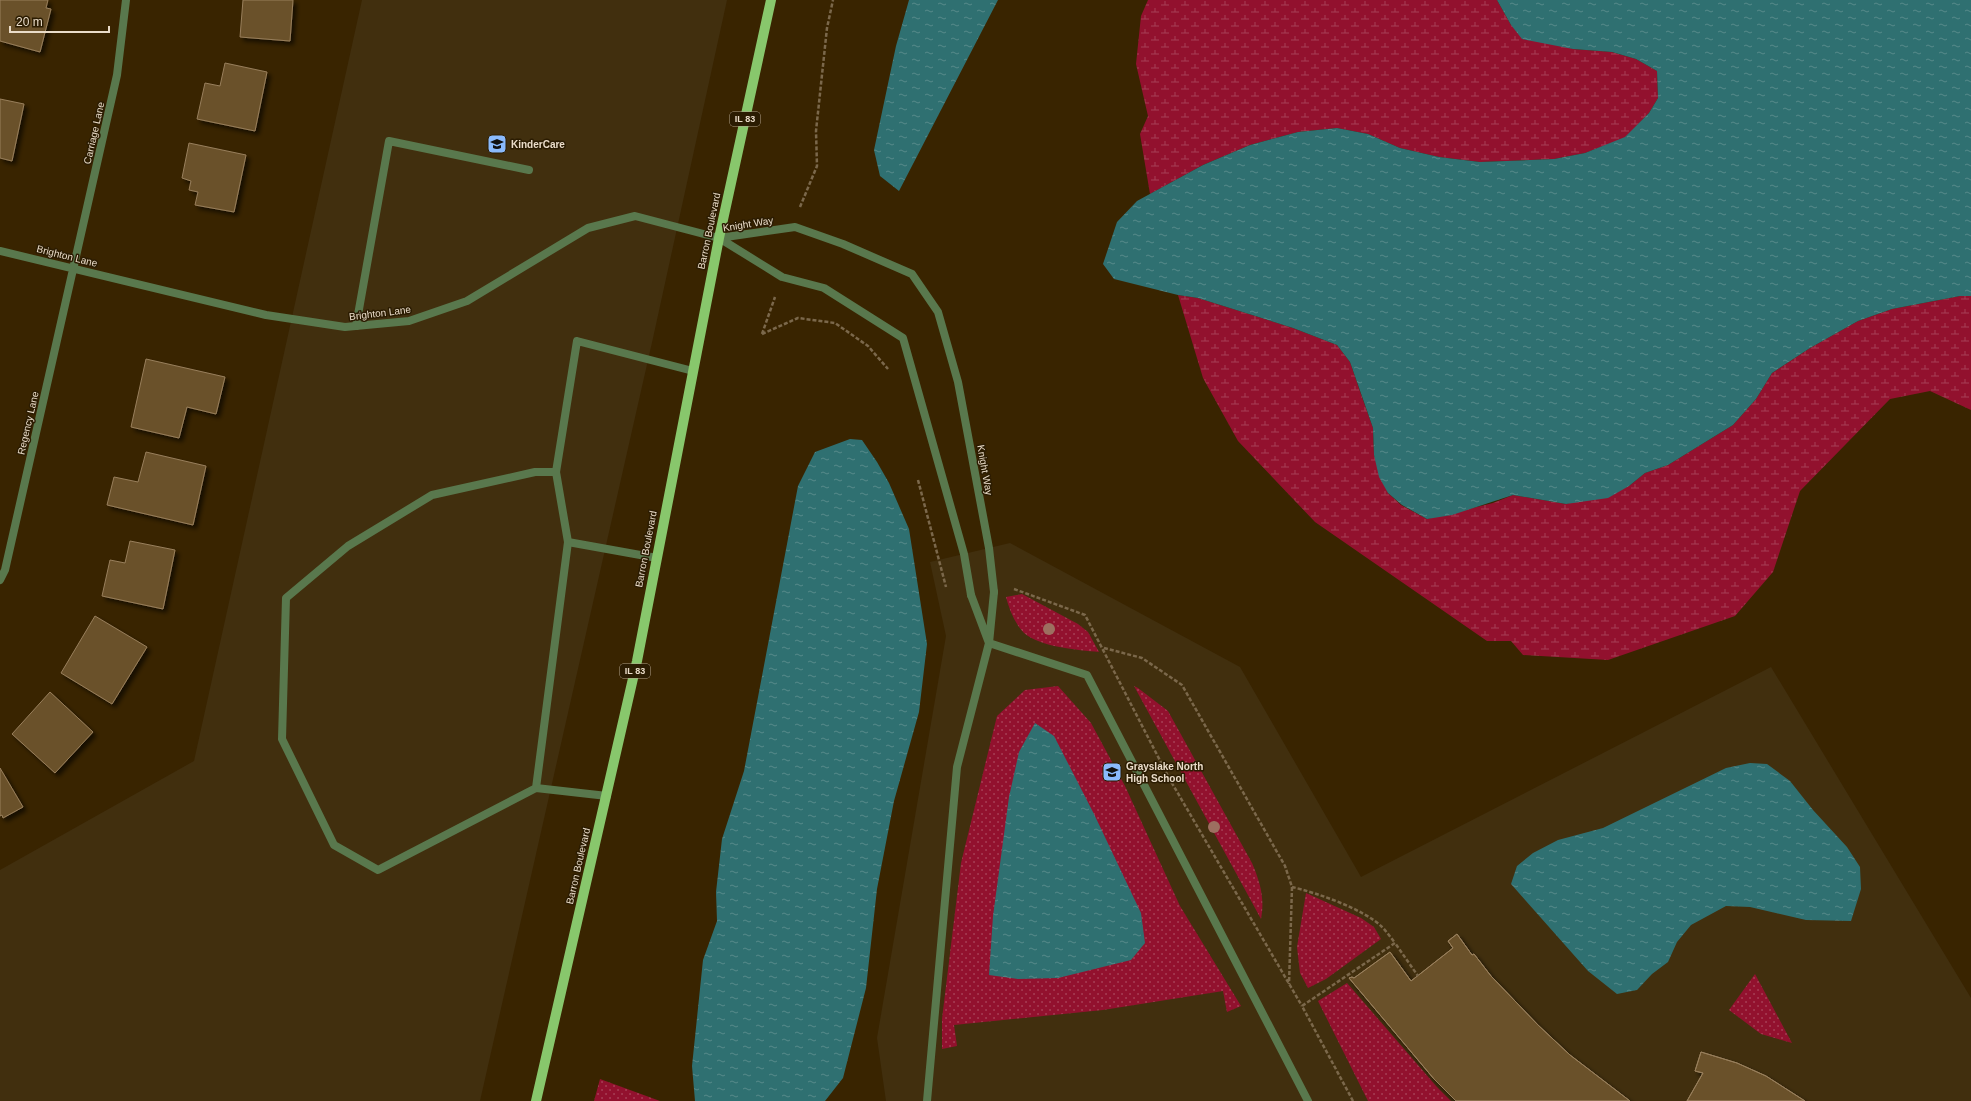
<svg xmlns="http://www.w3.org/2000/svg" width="1971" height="1101" viewBox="0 0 1971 1101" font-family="Arial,sans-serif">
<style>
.built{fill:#412f0e}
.grass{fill:url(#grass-dots)}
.wetland{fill:url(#wetland-marsh)}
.water{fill:url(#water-ripples)}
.building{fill:#6b5129;stroke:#987f5c;filter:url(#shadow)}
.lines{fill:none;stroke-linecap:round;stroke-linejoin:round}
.path{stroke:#7b684b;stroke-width:2.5;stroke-dasharray:4 2;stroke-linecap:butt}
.service{stroke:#59784d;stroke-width:8}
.minor{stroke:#59784d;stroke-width:8}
.primary{stroke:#88c76c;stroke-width:10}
.tree{fill:#9d6f60}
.labels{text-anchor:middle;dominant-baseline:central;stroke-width:3;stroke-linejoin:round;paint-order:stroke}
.shield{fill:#2b1c02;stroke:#b1a28d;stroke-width:1}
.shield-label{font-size:9px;font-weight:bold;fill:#eadcc9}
.street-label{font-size:10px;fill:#eadcc9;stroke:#2b1c02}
.poi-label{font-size:10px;font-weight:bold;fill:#eadcc9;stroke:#2b1c02;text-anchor:start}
</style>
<defs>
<pattern id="grass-dots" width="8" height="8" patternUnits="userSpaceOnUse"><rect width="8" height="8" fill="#92112e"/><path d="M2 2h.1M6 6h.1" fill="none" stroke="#a73e55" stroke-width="1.8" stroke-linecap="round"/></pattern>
<pattern id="wetland-marsh" width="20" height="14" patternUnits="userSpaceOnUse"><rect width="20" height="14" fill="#92112e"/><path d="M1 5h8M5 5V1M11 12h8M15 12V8" fill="none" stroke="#a73e55"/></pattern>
<pattern id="water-ripples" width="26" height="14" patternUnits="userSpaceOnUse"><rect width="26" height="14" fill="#2f7071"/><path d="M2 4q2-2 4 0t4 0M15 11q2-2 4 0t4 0" fill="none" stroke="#578a8a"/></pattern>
<filter id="shadow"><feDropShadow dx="3.5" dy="3.5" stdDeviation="2" flood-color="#0009"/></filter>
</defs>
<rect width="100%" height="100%" fill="#392400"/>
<path class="built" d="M362,0h365l-74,338 -173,763h-480v-231l194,-109z
M1010,543l230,124 121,210 410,-210 200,331v103h-1085l-9,-63 69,-402 -16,-74z"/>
<path class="grass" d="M1022,594l56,30 10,8 11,20c-21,-2 -59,-5 -75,-19 -9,-9 -15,-24 -18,-36z
M1058,686l33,37 34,63 55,120 61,100 -14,6 -4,-21 -120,19 -149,15 3,21 -15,3v-30l19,-156 36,-147 28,-26z
M1134,686l4,2 30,23 84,152c8,19 13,35 9,56z
M1306,893l55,25 13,9 7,12 -55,40 -18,9 -8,-15 -3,-26z
M1755,974l37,69 -31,-9 -32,-24z
M1347,983l90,104 14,14h-83l-50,-100z
M600,1079l60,22h-66z"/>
<path class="wetland" d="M1148,0h349l14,25 62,24 39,3 24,7 21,12 1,27 -9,15 -24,25 -40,15 -31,6 -74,3 -41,-5 -39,-9 -32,-14 -31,-6 -39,4 -48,13 -47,20 -53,29 -10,-60 8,-18 -12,-52 5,-48z
M1178,295l20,3 95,30 44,17 13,17 12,35 11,31 1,27 14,38 13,12 26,14 66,-16 20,-8 53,9 63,-18 16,-13 23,-8 65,-40 23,-26 16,-26 38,-25 48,-27 34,-12 68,-13h11v114l-41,-19 -40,8 -90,92 -27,81 -38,44 -127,44 -85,-5 -12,-14h-24l-172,-119 -77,-81 -35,-63z"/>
<path class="water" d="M909,0h89l-99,191 -19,-15 -6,-26 22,-104z
M1497,0h474v296h-11l-68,13 -34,12 -48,27 -38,25 -16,26 -23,26 -65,40 -23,8 -16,13 -21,12 -42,6 -53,-9 -61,20 -25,4 -25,-14 -14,-12 -9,-16 -5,-22 -1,-27 -23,-66 -13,-17 -44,-17 -95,-30 -20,-3 -64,-16 -11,-15 14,-42 20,-21 66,-36 47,-20 48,-13 39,-4 31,6 32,14 39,9 41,5 74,-3 31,-6 40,-16 24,-24 9,-15 -1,-27 -21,-12 -24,-7 -39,-3 -51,-10 -11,-14z
M850,439l12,1 15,22 12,21 20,46 18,115 -8,68 -25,89 -17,88 -11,99 -23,90 -18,23h-130l-3,-35 11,-106 14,-39 -1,-29 6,-53 22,-68 54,-285 17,-34z
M1035,723l19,13 40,78 47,99 4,30 -14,17 -73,18 -40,1 -29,-4 4,-59 16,-119 10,-45z
M1750,763l17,1 23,17 23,29 34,37 13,20 1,22 -10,32 -45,-1 -56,-13 -24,-1 -35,19 -14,17 -9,20 -16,12 -15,16 -20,4 -29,-23 -77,-87 6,-18 16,-13 25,-13 45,-12 123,-60z"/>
<path class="building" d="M0,0h48l-2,8 5,1 -11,43 -40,-11z
M243,0h50l-3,41 -50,-4z
M225,63l42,9 -12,59 -58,-12 8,-36 15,3z
M0,99l24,5 -12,57 -12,-3z
M189,143l57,12 -12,57 -39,-7 3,-13 -9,-2 2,-9 -9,-3z
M146,359l79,18 -9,37 -29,-7 -8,31 -48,-11z
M146,452l60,14 -13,59 -86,-20 7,-28 24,5z
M130,541l45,9 -12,59 -61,-13 8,-36 15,3z
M95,616l52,31 -35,57 -51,-31z
M50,692l43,40 -38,41 -43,-39z
M0,768l23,39 -20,11 -1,-3 -2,1z
M1457,934l15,21 2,-1 17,22 47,49 32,30 60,46h-174l-22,-22 -85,-101 3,-1 2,1 36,-26 21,29 42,-33 -5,-7z
M1457,934l15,21 2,-1 17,22 47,49 32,30 60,46h-174l-22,-22 -85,-101 3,-1 2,1 36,-26 21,29 42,-33 -5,-7z
M1701,1052l36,11 29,13 39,25h-118l16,-28 -8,-2z
M1701,1052l36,11 29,13 39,25h-118l16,-28 -8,-2z"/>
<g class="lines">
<path class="path" d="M800,207l17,-41 -1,-35 11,-103 6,-28
M762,334l36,-16 37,5 33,23 20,23
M762,334l13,-37
M918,480l28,107
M1014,589l71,26 84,163 133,228
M1104,648l38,10 40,27 103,181 7,21 -3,97
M1292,887c25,6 72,22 90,40 5,5 9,11 13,16
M1353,1101l-51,-95 93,-63 23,33"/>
<path class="service" d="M356,326l33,-185 140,29
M556,472l21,-131 116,30
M994,592l-5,51 98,32 221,426
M536,788l32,-246
M607,796l-71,-8 -158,82 -44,-25 -52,-106 4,-141 62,-52 84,-51 103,-23h21l12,70 89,16
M927,1101l30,-334 32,-124 -18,-48"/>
<path class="minor" d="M719,238l76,-11 48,17 69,30 26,38 20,70 31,166 5,44
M0,251l266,64 79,12 64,-6 58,-20 121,-73 47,-12 84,22 63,39 42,11 79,50 61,216 7,41
M0,580l5,-10 112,-495 9,-75"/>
<path class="primary" d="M536,1101l101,-440 82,-423 52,-238"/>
</g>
<g class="tree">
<circle cx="1049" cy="629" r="6"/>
<circle cx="1214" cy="827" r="6"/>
</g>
<defs>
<symbol id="school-square" viewBox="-11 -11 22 22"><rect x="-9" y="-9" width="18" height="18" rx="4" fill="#8abafc" stroke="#2b1c02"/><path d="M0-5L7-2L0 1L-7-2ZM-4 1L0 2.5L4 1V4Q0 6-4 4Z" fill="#111"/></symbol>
</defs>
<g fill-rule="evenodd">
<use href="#school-square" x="486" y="133" width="22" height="22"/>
<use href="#school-square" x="1101" y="761" width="22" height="22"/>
</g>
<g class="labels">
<g class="shield">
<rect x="730" y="112" width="30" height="14" rx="3"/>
<rect x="620" y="664" width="30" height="14" rx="3"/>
</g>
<g class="shield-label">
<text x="745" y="119">IL 83</text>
<text x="635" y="671">IL 83</text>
</g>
<g class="street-label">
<text transform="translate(94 133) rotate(-77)">Carriage Lane</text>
<text transform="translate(748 224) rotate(-9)">Knight Way</text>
<text transform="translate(709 231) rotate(-78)">Barron Boulevard</text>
<text transform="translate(67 256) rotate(14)">Brighton Lane</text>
<text transform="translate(380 313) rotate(-7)">Brighton Lane</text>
<text transform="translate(28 423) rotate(-77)">Regency Lane</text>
<text transform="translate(985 470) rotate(80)">Knight Way</text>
<text transform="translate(646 549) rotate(-79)">Barron Boulevard</text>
<text transform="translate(578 866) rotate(-77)">Barron Boulevard</text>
</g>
<g class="poi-label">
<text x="511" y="144">KinderCare</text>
<text x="1126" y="766">Grayslake North<tspan x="1126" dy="12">High School</tspan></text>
</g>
</g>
<path d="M10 26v6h99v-6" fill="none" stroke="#eadcc9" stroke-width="2"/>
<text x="16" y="26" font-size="12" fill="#eadcc9" stroke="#2b1c02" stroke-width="3" paint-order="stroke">20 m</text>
</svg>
